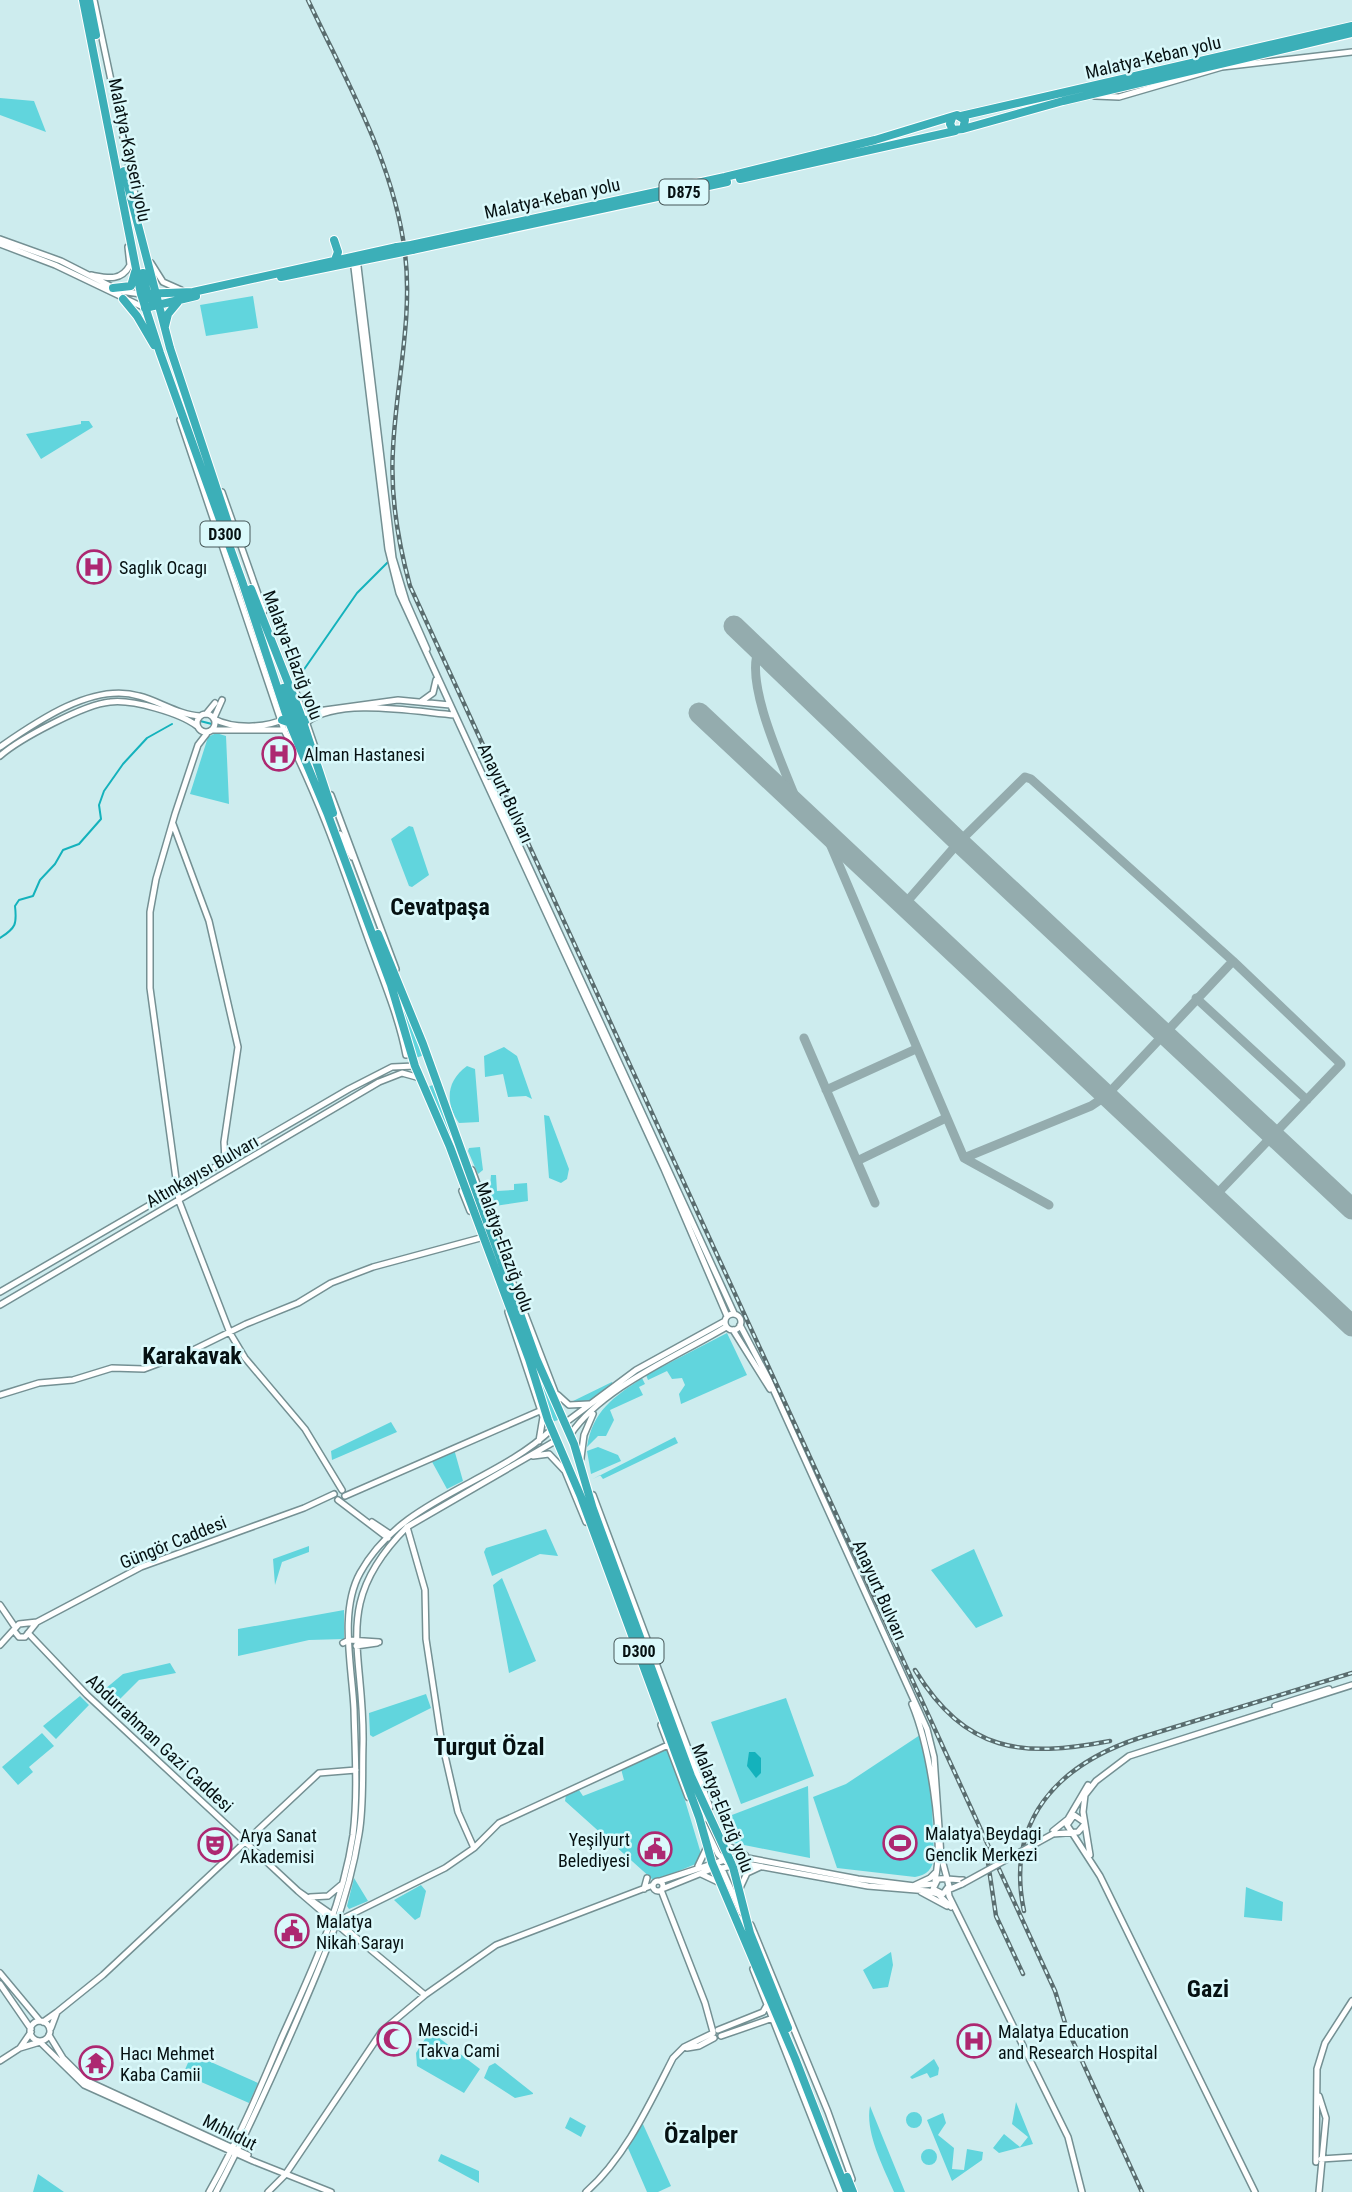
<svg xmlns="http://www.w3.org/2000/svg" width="1352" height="2192" viewBox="0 0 1352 2192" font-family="'Roboto Condensed',sans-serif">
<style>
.green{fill:#61d5dd}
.water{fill:#14b2bc}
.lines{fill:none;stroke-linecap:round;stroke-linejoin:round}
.stream{stroke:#14b2bc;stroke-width:2}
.taxiway{stroke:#94acae;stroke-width:9}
.runway{stroke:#94acae;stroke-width:21}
.secondary-casing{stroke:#749093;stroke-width:8}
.highway-casing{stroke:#fff;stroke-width:10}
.secondary{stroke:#fff;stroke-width:5}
.highway{stroke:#3cafb8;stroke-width:8}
.rail-casing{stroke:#5a6d6f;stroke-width:4.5}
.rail{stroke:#daf9fb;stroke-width:2;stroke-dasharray:5;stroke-linecap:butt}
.secondary-bridge-casing{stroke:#749093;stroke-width:8;stroke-linecap:butt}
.highway-bridge-casing{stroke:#fff;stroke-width:10;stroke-linecap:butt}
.secondary-bridge{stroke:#fff;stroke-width:5}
.highway-bridge{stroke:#3cafb8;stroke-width:8}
.labels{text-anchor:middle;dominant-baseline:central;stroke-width:5;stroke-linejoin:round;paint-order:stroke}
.shield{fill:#daf9fb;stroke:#465758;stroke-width:2}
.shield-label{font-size:16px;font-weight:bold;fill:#061112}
.street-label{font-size:18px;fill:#061112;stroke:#daf9fb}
.poi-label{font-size:18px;fill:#061112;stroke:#daf9fb;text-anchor:start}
.district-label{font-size:24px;font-weight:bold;fill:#061112;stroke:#daf9fb}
</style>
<rect width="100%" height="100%" fill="#cdecee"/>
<path class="green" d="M0,98l34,3 12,31 -46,-17z
M253,296l5,32 -52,8 -6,-31z
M81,421h8l4,6 -52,32 -15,-25 55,-10z
M216,733l10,3 3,68 -39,-10 18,-57z
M409,826l4,1 16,48 -17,12 -3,-1 -18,-47z
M397,994h1l26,61 -8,3z
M504,1047l13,9 15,43 -6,-3 -18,1 -5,-23 -18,3 -1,-21z
M467,1066l8,3 4,50v3l-20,1c-14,-20 -13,-42 8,-57z
M436,1084l16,53 -2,1 -23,-51z
M544,1115l5,1 20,53 -2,10 -6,4 -12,-5z
M480,1147l3,23 -5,4 -10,-23 1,-3z
M491,1175h5l1,16 17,-1v-6l13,-1 1,18 -40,6z
M727,1333l20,42 -66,29 -2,-10 6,-9 -3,-7 -10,1 -5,-8 -19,9 -2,-5z
M533,1358l28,61 -9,3z
M642,1378l3,6 -6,3 4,8 -33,15 4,10 -8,16h-8l-11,11c6,-37 26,-49 55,-69z
M612,1382l1,3 -30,20 -14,-2z
M391,1422l6,10 -65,28 -1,-9z
M675,1437l3,6 -75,36 -3,-4 -7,4z
M598,1447l20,8 3,6 -30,13 -4,-23z
M454,1449l9,32 -16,8 -16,-29z
M546,1529l12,27 -18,-2 -48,22 -8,-24 2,-4z
M309,1546v6l-27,10 -7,23 -2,-26z
M974,1549l29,67 -27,12 -45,-58z
M502,1578l34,83 -27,12 -16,-88z
M344,1610v29l-35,1 -71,16v-27z
M170,1663l6,10 -37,7 -26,26 -14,-12 24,-20z
M426,1694l5,14 -58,29 -3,-2 -1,-22z
M80,1696l9,9 -33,34 -13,-13z
M786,1698l28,78 -73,28 -30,-82z
M42,1733l12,13 -25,21 4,5 -15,13 -16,-18z
M920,1735l11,45 3,76c-1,13 -7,19 -19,21l-78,-9 -24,-71 33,-13z
M663,1749l4,1 7,14 28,93 -4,6 -41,17 -5,-1 -87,-78 1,-6 13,-5 4,6 41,-16 -3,-11z
M808,1786l2,72 -76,-15 -10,-25z
M354,1878l14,23 -19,8 -2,-3z
M421,1885l5,6 -6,26 -5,3 -21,-20z
M1246,1887l37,15 -1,19 -38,-4z
M891,1952l2,13 -5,22 -15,2 -10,-19z
M430,2031l50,38 -16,24 -47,-27 -1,-13z
M195,2055l63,28 -9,20 -66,-29 8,-18z
M934,2059l5,9 -1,7 -8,3 -3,-5 -15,6 -2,-2z
M495,2063l38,30v1l-18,4 -31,-20 5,-12z
M1016,2102l17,42 -34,9 -6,-5 11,-14 16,13 8,-10 -16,-13z
M870,2106l35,86h-11c-11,-26 -29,-59 -24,-86z
M906 2120a8 8 0 1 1 16 0a8 8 0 1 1-16 0Z
M943,2113l3,10 -8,12 16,13 -2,21 12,1 3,-21 16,3 -1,8 -30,21 -25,-61z
M570,2117l16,9 -5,11 -16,-9z
M642,2122l29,64 -13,6h-11l-19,-44z
M921 2157a8 8 0 1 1 16 0a8 8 0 1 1-16 0Z
M441,2154l38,17v12l-41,-22z
M38,2174l26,18h-31z"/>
<path class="water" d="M749,1752h6l6,6v15l-5,5 -9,-12z"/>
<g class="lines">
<path class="stream" d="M296,681l61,-88 31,-31
M200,721l12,3
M219,726l13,2
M0,938c16,-10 17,-14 15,-32l4,-6 14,-4 7,-16 15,-16 8,-14 16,-6 22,-25 -2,-14 5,-14 19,-27 24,-26 25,-14"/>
<path class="taxiway" d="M759,649c-16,34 27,123 41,160
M825,832l139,326 85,47
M903,906l56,-64 66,-65 6,2 202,182 108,103 -127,133
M1196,998l111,102
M804,1038l71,165
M826,1090l90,-41
M964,1158l127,-52 15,-10 127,-135
M857,1161l89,-43
M1349,1323h3"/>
<path class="runway" d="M734,626l225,216 393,367
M699,713l653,613"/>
<defs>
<path id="secondary" d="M94,0l45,213
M1095,96l24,1 103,-30 130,-15
M0,239l61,22 59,30 21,3
M0,244l55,21 90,43
M357,258l36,300 13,43 21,48
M353,259l35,290 11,44 265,576 63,147
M151,263l12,19 18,8
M91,275c16,3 30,7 39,-10l-2,-18
M180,420l104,310c34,65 58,135 82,203 14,40 32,80 40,122
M222,492l42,119
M295,689l24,70
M422,701l11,-8 3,-13
M303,713l95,-13 52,5
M197 723a9 9 0 1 1 18 0a9 9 0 1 1-18 0Z
M206,714l9,-11
M214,718l8,-18
M214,719c19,10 52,9 70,0
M307,722c32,-25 109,-10 148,-7
M212,730h73
M208,732l-10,13 -23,69 -19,65 -6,33v76l29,213 51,132 15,25 60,71 37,61
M0,747c36,-25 93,-65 139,-51 20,5 40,19 61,20
M0,756c19,-17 85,-52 110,-54 22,-3 70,11 87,24
M490,782l244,531
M331,795l65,174
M173,824l36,97 29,126 -14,95 1,18
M340,834l12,23
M472,1170l21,57
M462,1191l8,20
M505,1262l53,138
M0,1292l349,-203 43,-22 23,-1
M0,1305l379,-223 23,-9 18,5
M725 1322a8 8 0 1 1 16 0a8 8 0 1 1-16 0Z
M740,1325l29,55 158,349 7,28 7,99 8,30 -6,8 -10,-5 5,-10c8,-1 17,1 25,1
M733,1330l37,59
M0,1395l39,-12 34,-3 39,-12 32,1 43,-16 59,-29 52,-21 33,-20 42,-16 111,-30
M558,1395l11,10 20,-1
M565,1423l71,-53 89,-49
M570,1435c32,-48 108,-79 156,-108
M539,1441l4,-24
M533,1456l16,-2 16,17 21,51
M581,1458l3,-23 9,-21
M593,1495l117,312
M345,1496l197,-86
M338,1500l50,38
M372,1522l18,12
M407,1527l18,63 1,49 15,99 17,74 16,36
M0,1605l15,22
M15,1632l4,5h6l12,-15
M28,1633l59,62 211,196 36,25 19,19 -5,-1 -50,-43
M343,1643l6,-3 30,2
M0,1645l19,-21 18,-2 104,-55 163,-59 30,-14
M356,1646l21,-3
M912,1704c17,41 33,133 23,176
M1275,1706l54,-17
M661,1725l27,72
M1084,1822l-10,-7 -7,10 33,51 155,316
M704,1825l14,29 12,12
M1053,1831l15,-12 20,-34
M1053,1834l25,-2 6,-7
M723,1843l22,12
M1090,1855l-7,-43 2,-17 11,-14 33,-25 223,-71
M712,1863l10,6 19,43
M698,1866l9,-19
M701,1874l19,9
M653 1886a5 5 0 1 1 10 0a5 5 0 1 1-10 0Z
M660,1881l77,-25 121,23 57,7 18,-2
M962,1884l-14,6 1,6 119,241 14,55
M915,1885l15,-7 6,-6
M740,1888l7,-15 13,-6
M644,1889l3,-11
M662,1889l47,-19 38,-6 121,22 60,5 10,3 13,13
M661,1890l44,113 8,29
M921,1892l26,14
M310,1897l18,-1 13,-11
M340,1920l105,-52 29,-20 25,-25 169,-78
M751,1925l77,187 24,67
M353,1935l72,60
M753,1969l88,223
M0,1973l40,48
M0,1984l31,45
M57,2012l46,-37 216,-202 37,-3
M30 2031a10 10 0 1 1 20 0a10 10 0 1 1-20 0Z
M43,2022l14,-10 -6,16
M718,2030l45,-18 4,-7
M31,2032l-11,16 20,-6 44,43 169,76 78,31
M49,2035l14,23 22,22 163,75
M721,2036l52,-18
M687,2048l12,-2 15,-8
M0,2061l20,-13
M1319,2096l7,22 -7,74
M1321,2159l31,-2
M1316,2162l1,-93 8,-26 27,-42
M209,2192c28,-49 50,-101 72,-153 30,-67 61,-131 72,-204 5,-41 2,-85 1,-126 -2,-42 -15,-98 6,-136 42,-76 133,-88 192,-144l-9,-12 -35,-105
M216,2192c28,-53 53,-108 77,-163 28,-64 55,-125 66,-195 5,-29 3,-60 4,-90 2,-94 -33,-140 44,-217l150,-87
M268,2192l17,-17 97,-144 43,-36 71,-50 157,-60
M586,2192c39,-34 64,-89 87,-134l11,-11 29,-14"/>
<path id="highway" d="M83,0l58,294 19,59 82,228 45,136 41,98 63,170 24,81 35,81 79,212 19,61 33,77 118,320 13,46 83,195 52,134
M89,0l7,35
M961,116l391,-90
M963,129l100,-28 289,-68
M124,171l46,177 64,193
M740,179l215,-48
M334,240l4,12 -3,8
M411,245l314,-68 150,-37 82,-25 8,5 -2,9 -10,1 -3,-6 2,-6
M412,250l315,-68
M143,273l5,25 11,7
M281,277l117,-24
M113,288l18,-2 4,-14
M141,294l52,-2 204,-45
M123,299l14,17 17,29
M145,308l51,-12
M165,326l3,-12 10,-12
M251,589l49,124 33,100
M283,688l11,29 12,3
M282,720l14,5 10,21
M378,934l45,110 113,314 38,86 19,65 98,267 42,91 17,66 38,95
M847,2177l6,15"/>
</defs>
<use href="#secondary" class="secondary-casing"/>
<use href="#highway" class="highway-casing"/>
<use href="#secondary" class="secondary"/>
<use href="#highway" class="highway"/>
<defs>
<path id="rail" d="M308,0c38,81 86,162 97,253 8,65 -9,131 -12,196 -3,47 5,93 17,137l645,1405 11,35 76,166
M915,1670c51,83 107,88 195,71
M987,1856l9,60 27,58
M1024,1911c-19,-91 34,-146 115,-173l213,-65"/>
</defs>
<use href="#rail" class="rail-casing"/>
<use href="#rail" class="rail"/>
<defs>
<path id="secondary-bridge" d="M962,1884l91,-50"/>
<path id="highway-bridge" d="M397,247l14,-2
M398,253l14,-3"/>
</defs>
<use href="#secondary-bridge" class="secondary-bridge-casing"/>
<use href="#highway-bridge" class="highway-bridge-casing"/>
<use href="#secondary-bridge" class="secondary-bridge"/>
<use href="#highway-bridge" class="highway-bridge"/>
</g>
<defs>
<symbol id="hospital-ring" viewBox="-11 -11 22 22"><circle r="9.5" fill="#daf9fb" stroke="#ad2871" stroke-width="1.5"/><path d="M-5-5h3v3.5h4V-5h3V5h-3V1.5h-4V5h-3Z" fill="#ad2871"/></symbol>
<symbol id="stadium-ring" viewBox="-11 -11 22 22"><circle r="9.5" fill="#daf9fb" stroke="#ad2871" stroke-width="1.5"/><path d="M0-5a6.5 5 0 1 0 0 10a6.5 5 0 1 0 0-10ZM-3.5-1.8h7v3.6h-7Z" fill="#ad2871"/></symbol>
<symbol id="theatre-ring" viewBox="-11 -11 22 22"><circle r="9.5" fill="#daf9fb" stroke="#ad2871" stroke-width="1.5"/><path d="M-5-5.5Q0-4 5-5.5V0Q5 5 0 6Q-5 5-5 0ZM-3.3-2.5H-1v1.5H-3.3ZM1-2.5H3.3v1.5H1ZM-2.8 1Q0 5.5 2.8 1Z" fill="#ad2871"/></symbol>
<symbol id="civic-ring" viewBox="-11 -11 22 22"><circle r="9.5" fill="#daf9fb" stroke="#ad2871" stroke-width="1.5"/><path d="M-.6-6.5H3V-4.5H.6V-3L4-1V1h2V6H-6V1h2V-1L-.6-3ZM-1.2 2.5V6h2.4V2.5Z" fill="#ad2871"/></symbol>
<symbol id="mosque-ring" viewBox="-11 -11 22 22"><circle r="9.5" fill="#daf9fb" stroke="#ad2871" stroke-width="1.5"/><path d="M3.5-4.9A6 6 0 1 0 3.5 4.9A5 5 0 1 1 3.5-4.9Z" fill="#ad2871"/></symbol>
<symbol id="temple-ring" viewBox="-11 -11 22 22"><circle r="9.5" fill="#daf9fb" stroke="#ad2871" stroke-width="1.5"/><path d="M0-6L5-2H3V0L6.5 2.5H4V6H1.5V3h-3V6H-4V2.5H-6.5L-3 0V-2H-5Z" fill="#ad2871"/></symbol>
</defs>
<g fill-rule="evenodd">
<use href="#hospital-ring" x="75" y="548" width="38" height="38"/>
<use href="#hospital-ring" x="260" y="735" width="38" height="38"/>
<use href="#stadium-ring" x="881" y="1824" width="38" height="38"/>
<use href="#theatre-ring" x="196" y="1826" width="38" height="38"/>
<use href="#civic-ring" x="636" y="1830" width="38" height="38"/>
<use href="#civic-ring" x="273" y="1912" width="38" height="38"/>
<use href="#mosque-ring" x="375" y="2020" width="38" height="38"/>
<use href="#hospital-ring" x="955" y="2022" width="38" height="38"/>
<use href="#temple-ring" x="77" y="2044" width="38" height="38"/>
</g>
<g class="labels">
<g class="shield">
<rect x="659.5" y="179.5" width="49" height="25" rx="5"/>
<rect x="200.5" y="521.5" width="49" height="25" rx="5"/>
<rect x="614.5" y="1638.5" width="49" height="25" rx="5"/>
</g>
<g class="shield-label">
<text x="684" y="192">D875</text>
<text x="225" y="534">D300</text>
<text x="639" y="1651">D300</text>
</g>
<g class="street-label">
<text transform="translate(1153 57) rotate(-13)">Malatya-Keban yolu</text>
<text transform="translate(130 150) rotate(78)">Malatya-Kayseri yolu</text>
<text transform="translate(552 198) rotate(-12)">Malatya-Keban yolu</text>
<text transform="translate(293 655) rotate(69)">Malatya-Elazığ yolu</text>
<text transform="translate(506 793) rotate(65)">Anayurt Bulvarı</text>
<text transform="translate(202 1171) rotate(-30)">Altınkayısı Bulvarı</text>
<text transform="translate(505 1247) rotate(70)">Malatya-Elazığ yolu</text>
<text transform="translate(173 1542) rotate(-22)">Güngör Caddesi</text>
<text transform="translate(880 1590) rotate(66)">Anayurt Bulvarı</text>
<text transform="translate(160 1743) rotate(43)">Abdurrahman Gazi Caddesi</text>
<text transform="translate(723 1808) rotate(68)">Malatya-Elazığ yolu</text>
<text transform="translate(230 2132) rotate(27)">Mıhlıdut</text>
</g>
<g class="poi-label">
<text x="119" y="567">Saglık Ocagı</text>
<text x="304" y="754">Alman Hastanesi</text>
<text x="925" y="1833">Malatya Beydagi<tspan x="925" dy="21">Genclik Merkezi</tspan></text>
<text x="240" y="1835">Arya Sanat<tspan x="240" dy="21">Akademisi</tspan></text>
<text x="630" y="1839" text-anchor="end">Yeşilyurt<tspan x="630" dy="21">Belediyesi</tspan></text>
<text x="316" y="1921">Malatya<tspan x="316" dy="21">Nikah Sarayı</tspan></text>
<text x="418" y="2029">Mescid-i<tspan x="418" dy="21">Takva Cami</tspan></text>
<text x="998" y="2031">Malatya Education<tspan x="998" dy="21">and Research Hospital</tspan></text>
<text x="120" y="2053">Hacı Mehmet<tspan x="120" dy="21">Kaba Camii</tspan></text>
</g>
<g class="district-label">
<text x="440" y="907">Cevatpaşa</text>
<text x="192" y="1356">Karakavak</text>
<text x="489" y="1747">Turgut Özal</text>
<text x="1208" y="1989">Gazi</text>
<text x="701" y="2135">Özalper</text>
</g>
</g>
</svg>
